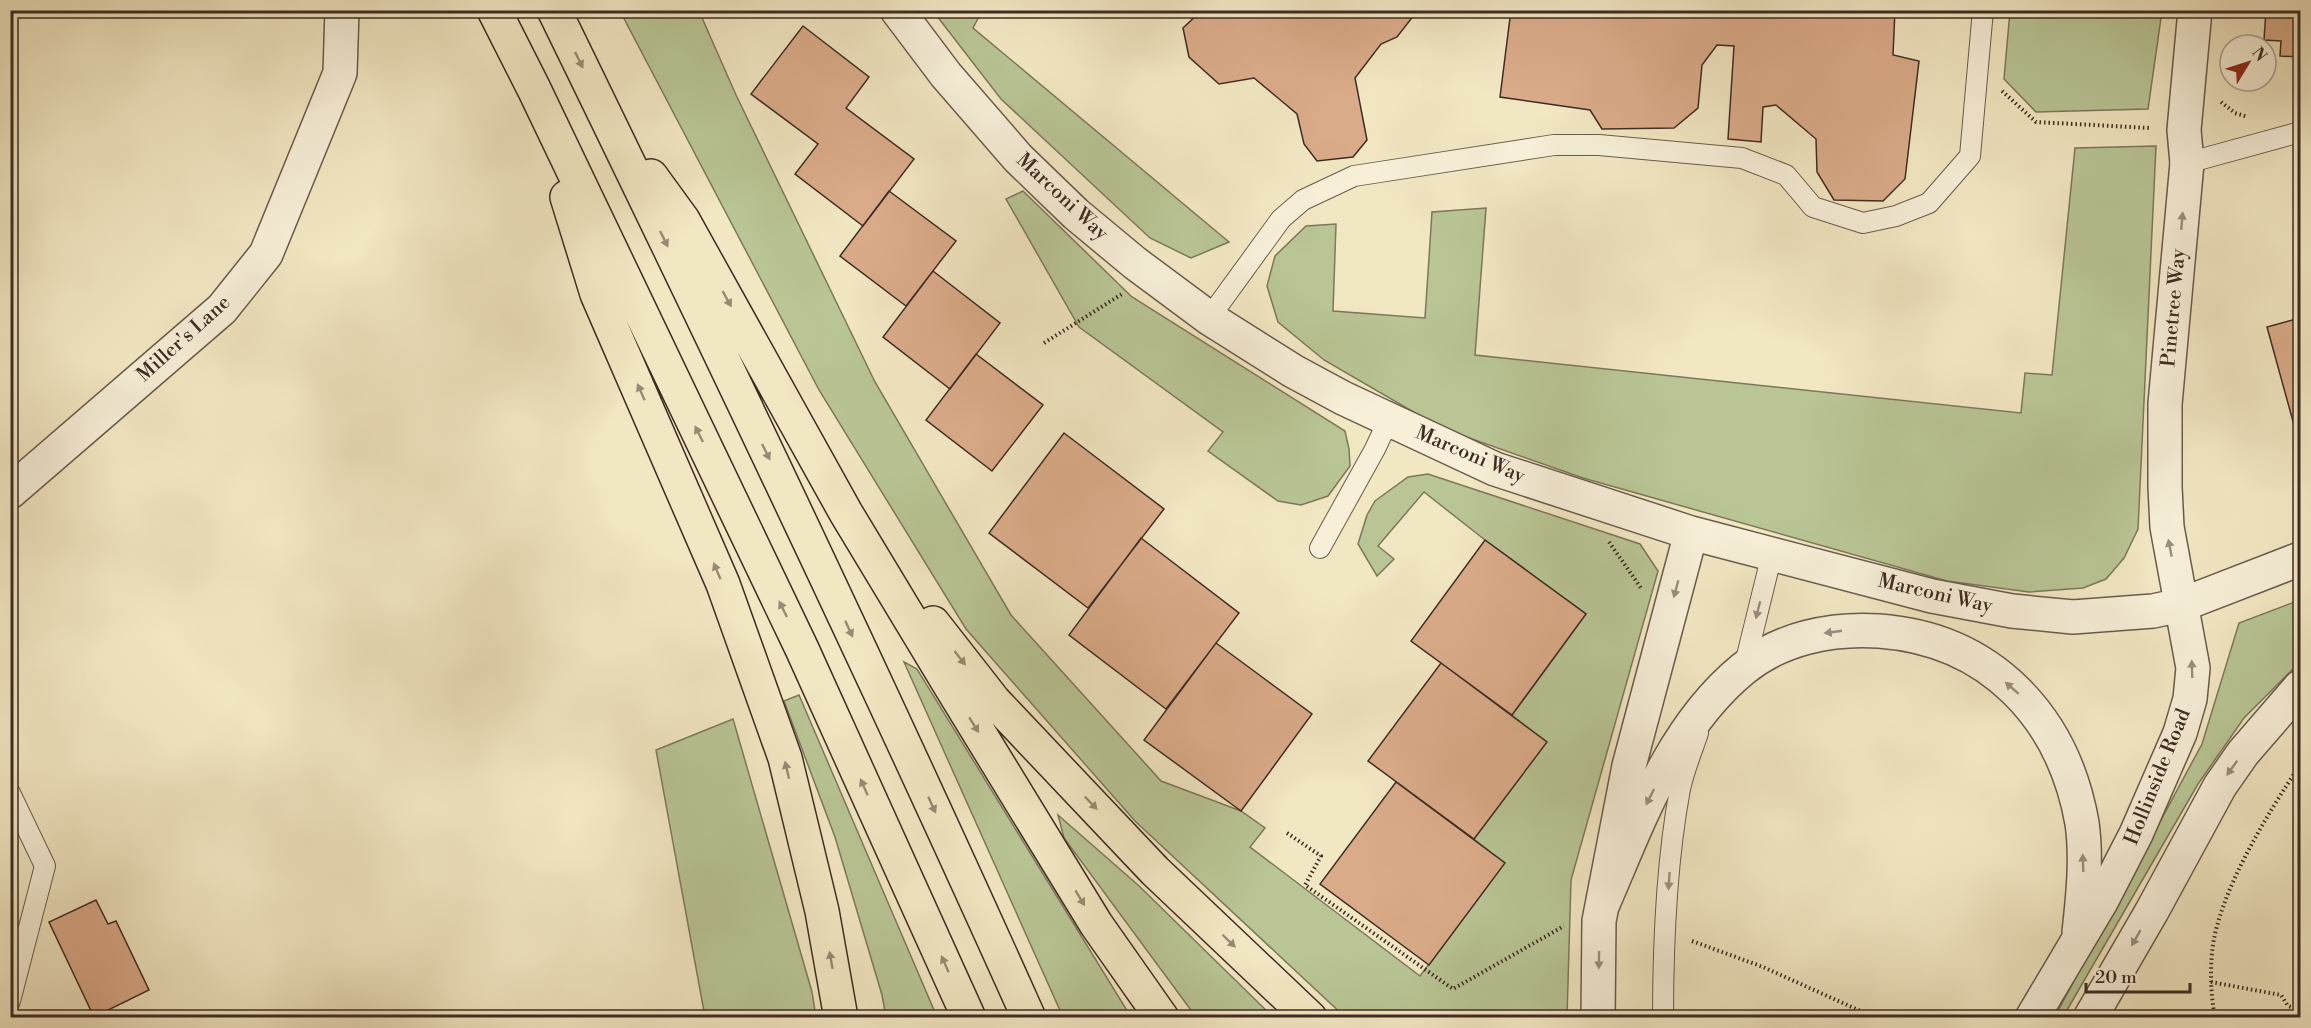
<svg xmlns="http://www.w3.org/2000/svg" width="2311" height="1028" viewBox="0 0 2311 1028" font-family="'Libre Bodoni',serif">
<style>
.green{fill:#b9c595;stroke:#7c785c;stroke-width:1.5}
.building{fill:#daab89;stroke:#3e2c24;stroke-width:1.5}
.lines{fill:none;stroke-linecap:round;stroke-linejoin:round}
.service-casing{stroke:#6b5b4c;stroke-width:22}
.minor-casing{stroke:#6b5b4c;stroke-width:36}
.tertiary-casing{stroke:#6b5b4c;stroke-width:36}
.trunk-casing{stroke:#3e2c24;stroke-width:36}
.path{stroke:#3e2c24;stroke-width:4;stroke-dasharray:1.5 3;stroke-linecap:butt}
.service{stroke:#f7efd8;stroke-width:20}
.minor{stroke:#f7efd8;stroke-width:33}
.tertiary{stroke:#f7efd8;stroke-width:33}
.trunk{stroke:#f2e7c3;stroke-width:33}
.oneway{fill:#988a74}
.oneway2{fill:#9a8e7e}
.labels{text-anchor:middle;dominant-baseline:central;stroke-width:4.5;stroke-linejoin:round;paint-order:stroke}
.street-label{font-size:20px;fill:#3e2c24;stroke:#f7efd8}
</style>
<rect width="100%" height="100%" fill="#f2e7c3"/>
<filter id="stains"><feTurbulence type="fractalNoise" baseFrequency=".00333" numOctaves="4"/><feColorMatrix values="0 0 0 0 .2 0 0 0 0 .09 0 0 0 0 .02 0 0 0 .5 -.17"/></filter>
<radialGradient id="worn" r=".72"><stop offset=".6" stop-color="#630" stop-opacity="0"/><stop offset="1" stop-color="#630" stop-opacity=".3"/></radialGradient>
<path class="green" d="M620,11h79l37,84 139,287 136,233 150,166 80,30 24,17 -15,19 170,129 84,-113 -30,-24 72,-97 -34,-27 74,-101 -101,-74 -61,-48 -46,54 16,13 -17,17 -19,-32 9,-29 8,-14 33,-24 20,-3 212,70 18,27 -87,309 -4,137h-222l-210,-196 -169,-192 -147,-239z
M933,11h49l-9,17 256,214 -38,16 -41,-20 -149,-139z
M2010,11h152l-14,98 -112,3 -32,-33z
M2156,146l-18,383 -14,29 -18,21 -23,9 -54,4 -82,-11 -364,-103 -142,-50 -117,-68 -46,-38 -11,-36 8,-30 31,-30 30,-2 -3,87 92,7 7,-106 54,-4 -11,147 546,58 4,-40 27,2 23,-227z
M1023,191l109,106 213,134 4,18 1,17 -22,30 -27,9 -23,-4 -70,-50 15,-19 -144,-105 -73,-128z
M2300,600v62l-56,56 -46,66 -135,233 -9,1 148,-274 37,-121z
M904,662l13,7 214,348h-68z
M799,695l138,322h-51l-4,-22 -47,-158 -51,-136z
M733,719l79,273 4,25h-111l-49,-267z
M1058,815l80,70 135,132h-77l-132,-179z"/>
<path class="building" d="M1210,10h208l-21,27 -16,7 -26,34 12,62 -14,17 -36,4 -13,-17 -7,-30 -43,-36 -35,6 -30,-27 -6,-29 16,-15z
M1511,10h384l-2,45 26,6 -14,118 -22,22 -49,-1 -17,-28 -1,-33 -40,-34 -13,2 -2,35 -33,-3 6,-93 -17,-1 -15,20 -4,43 -24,20 -72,1 -12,-19 -90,-13z
M2266,10h34v47l-20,-1 1,-15 -17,-1z
M803,26l66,51 -23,31 68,51 -51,67 -68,-52 23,-30 -67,-50z
M889,191l67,50 -50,65 -66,-50z
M933,271l67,52 -50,66 -67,-52z
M2300,318v105l-6,2 -27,-98z
M976,354l67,51 -51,66 -66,-51z
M1064,433l100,76 -76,99 -99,-75z
M1141,538l98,75 -73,96 -97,-74z
M1485,540l101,74 -74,101 -101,-74z
M1216,643l96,71 -71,97 -97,-71z
M1441,663l106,79 -73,97 -106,-78z
M1396,782l109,81 -76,102 -109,-81z
M96,900l12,24 8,-3 33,69 -55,27 -45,-95z"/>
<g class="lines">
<defs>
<path id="service" d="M2187,163l113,-31
M1209,318l72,-99 22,-19 51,-24 200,-31h45l143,13 44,17 27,32 50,16 33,-7 33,-13 41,-47 13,-146
M1320,548l55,-99 14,-30
M1744,668l28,-114
M10,793l35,73 -35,135
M1663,1018c0,-76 3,-154 17,-229 4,-19 12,-38 18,-56"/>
<path id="minor" d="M2187,163l-3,-33 11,-120
M10,492l212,-183 44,-55 74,-181 2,-63"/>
<path id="tertiary" d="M897,10l49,65 72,83 58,56 59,49 74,55 84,53 50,27 152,71 196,64 241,63 80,15 61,6 80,-6 28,-6 119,-46
M1603,904c36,-83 68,-176 140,-235 38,-31 88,-41 136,-38 111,8 184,85 203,192 5,35 1,74 -3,109
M1598,1018l1,-97 30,-155 62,-233
M2032,1018l70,-118 34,-66 44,-101 10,-34 3,-31 -26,-141 -2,-40v-83l22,-241
M2090,1018l62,-107 68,-125 23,-33 57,-66"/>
<path id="trunk" d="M494,10l40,79 268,560 167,369
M554,10c163,334 323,669 475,1008
M651,176l32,44 163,293 105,174 145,237 66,94
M567,197l30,97 126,290 62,174 37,153 19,107
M933,623l61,78 161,170 155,147"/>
</defs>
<use href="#service" class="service-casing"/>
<use href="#minor" class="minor-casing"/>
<use href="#tertiary" class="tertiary-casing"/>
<use href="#trunk" class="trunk-casing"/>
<path class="path" d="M2002,91l34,31 114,6
M2221,102l14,11 13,4
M1044,343l78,-49
M1609,542l32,46
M1287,833l34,23 -16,29 148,104 111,-63
M1692,941l71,26 113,51
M2211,982l70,13 7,11 12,4
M2215,1018c-4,-22 -5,-43 -3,-65 5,-58 56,-140 88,-188"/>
<use href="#service" class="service"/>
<use href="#minor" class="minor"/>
<use href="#tertiary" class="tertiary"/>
<use href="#trunk" class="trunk"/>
</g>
<defs><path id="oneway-solid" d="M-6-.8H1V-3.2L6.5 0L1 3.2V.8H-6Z" transform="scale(1.5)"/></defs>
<g class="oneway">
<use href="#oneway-solid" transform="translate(579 60) rotate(64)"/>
<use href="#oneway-solid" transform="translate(664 239) rotate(64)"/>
<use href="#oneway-solid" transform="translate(727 299) rotate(61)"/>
<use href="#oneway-solid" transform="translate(641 392) rotate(-114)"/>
<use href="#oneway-solid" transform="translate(699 434) rotate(-116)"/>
<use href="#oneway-solid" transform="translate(766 452) rotate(64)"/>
<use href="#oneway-solid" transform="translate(717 571) rotate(-113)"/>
<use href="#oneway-solid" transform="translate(783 609) rotate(-116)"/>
<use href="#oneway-solid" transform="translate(849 629) rotate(65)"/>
<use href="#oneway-solid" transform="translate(960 658) rotate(52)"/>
<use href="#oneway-solid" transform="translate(974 725) rotate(58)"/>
<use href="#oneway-solid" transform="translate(787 770) rotate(-103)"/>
<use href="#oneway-solid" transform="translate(864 787) rotate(-114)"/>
<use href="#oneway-solid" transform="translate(1091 803) rotate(46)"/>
<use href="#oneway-solid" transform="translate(932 805) rotate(65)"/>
<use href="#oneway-solid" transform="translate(1080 898) rotate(59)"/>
<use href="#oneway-solid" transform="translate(1229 941) rotate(44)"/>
<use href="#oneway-solid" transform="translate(831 960) rotate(-100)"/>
<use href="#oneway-solid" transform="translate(945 964) rotate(-114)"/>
</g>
<g class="oneway2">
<use href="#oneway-solid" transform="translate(2182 221) rotate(-85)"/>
<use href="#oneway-solid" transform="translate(2170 548) rotate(-101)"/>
<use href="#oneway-solid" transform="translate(1676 589) rotate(105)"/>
<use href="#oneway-solid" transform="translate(1758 610) rotate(104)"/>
<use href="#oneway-solid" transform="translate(1833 632) rotate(172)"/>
<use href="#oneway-solid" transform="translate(2192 669) rotate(-92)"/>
<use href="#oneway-solid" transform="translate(2012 688) rotate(-139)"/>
<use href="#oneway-solid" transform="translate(2232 768) rotate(126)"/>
<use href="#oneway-solid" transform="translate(1650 797) rotate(117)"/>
<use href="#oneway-solid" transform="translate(2083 863) rotate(-92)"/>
<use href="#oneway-solid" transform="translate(1669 881) rotate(94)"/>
<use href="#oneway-solid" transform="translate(2136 938) rotate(120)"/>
<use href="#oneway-solid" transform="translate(1599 960) rotate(91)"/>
</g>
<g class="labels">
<g class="street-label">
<text transform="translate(1062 197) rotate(43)">Marconi Way</text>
<text transform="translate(2174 308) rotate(-85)">Pinetree Way</text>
<text transform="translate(184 339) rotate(-42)">Miller's Lane</text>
<text transform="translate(1470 455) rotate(23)">Marconi Way</text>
<text transform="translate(1935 594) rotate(13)">Marconi Way</text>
<text transform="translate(2158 777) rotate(-68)">Hollinside Road</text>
</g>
</g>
<rect width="2311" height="1028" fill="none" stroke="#f2e7c3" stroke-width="36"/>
<rect x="12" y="12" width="2287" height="1004" fill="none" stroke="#3e2c24" stroke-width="3"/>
<rect x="18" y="18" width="2275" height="992" fill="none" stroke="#3e2c24" stroke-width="1.5"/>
<g transform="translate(2248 63) rotate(52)"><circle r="28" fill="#f7efd8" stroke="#ada190" stroke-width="1.5"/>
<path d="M0-4.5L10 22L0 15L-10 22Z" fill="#8f2418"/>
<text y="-9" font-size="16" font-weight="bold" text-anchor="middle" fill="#3e2c24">N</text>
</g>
<path d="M2086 983v9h104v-9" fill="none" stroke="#3e2c24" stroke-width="3"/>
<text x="2095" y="983" font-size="18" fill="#3e2c24" stroke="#f7efd8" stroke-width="4.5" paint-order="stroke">20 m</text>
<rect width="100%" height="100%" filter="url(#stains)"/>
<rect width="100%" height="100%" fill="url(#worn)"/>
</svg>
